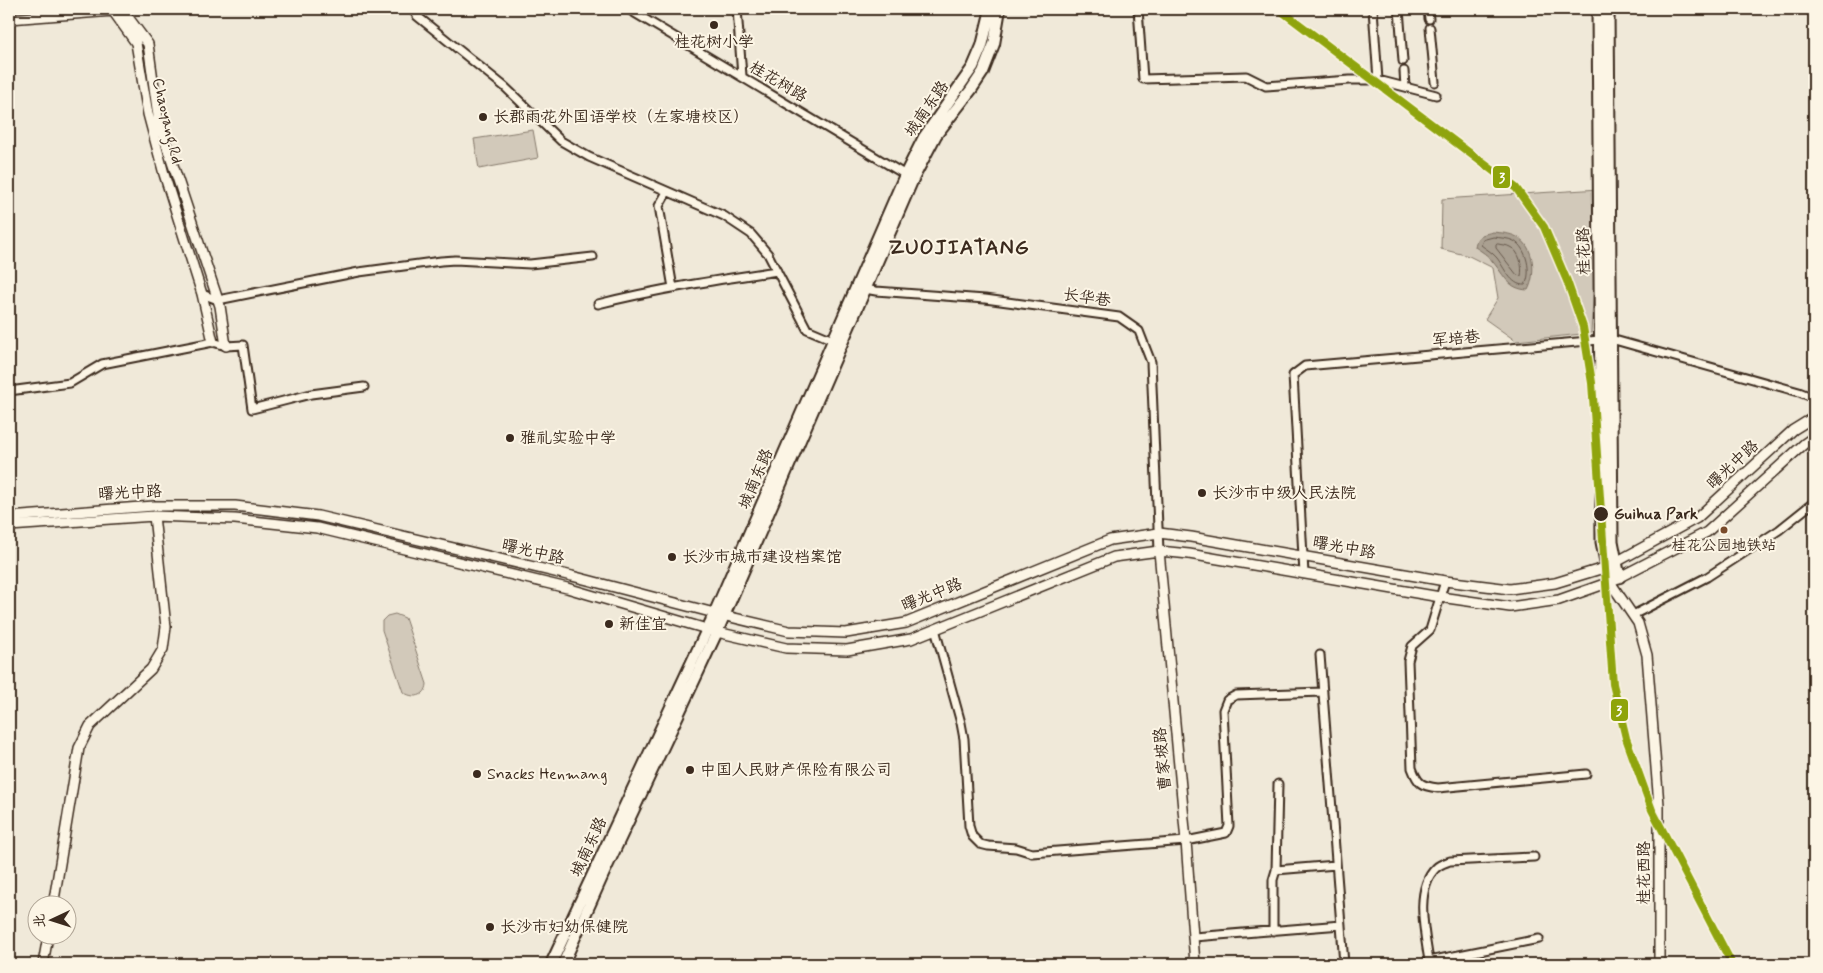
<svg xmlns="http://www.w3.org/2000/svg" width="1823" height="973" viewBox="0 0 1823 973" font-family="Mynerve,'LXGW WenKai TC',sans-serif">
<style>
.green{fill:#d2c9ba;stroke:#867a6c}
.water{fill:#aaa091;stroke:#7e7163}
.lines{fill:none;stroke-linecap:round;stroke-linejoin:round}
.shore{stroke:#67594c;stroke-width:1}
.minor-casing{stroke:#3b2a1e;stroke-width:11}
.tertiary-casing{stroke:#3b2a1e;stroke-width:12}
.secondary-casing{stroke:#3b2a1e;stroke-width:14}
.primary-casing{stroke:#3b2a1e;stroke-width:15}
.minor{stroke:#fcf5e5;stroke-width:7}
.tertiary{stroke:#fcf5e5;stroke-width:9}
.secondary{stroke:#fcf5e5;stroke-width:10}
.primary{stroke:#fcf5e5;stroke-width:11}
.metro-1-casing{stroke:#fcf5e5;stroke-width:11}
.metro-1{stroke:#8fa40a;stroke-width:8}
.poi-dot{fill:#3b2a1e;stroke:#fcf5e5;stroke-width:2}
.bus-dot{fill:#7a4b2a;stroke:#fcf5e5;stroke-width:2}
.labels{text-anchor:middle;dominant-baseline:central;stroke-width:4;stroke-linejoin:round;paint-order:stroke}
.bus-label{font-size:15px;fill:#3b2a1e;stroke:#fcf5e5}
.poi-label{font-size:16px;fill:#3b2a1e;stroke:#fcf5e5;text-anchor:start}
.street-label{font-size:16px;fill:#3b2a1e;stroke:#fcf5e5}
.stop-label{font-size:16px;font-weight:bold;fill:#3b2a1e;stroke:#fcf5e5;text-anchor:start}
.district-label{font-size:21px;font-weight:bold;letter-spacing:1px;fill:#3b2a1e;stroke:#fcf5e5}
.line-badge{stroke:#fcf5e5;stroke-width:2}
.badge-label{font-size:14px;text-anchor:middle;font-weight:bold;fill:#fff}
</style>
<rect width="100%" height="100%" fill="#f0e9d9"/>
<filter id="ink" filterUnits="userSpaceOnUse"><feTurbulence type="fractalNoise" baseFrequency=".02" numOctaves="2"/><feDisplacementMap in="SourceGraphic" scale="10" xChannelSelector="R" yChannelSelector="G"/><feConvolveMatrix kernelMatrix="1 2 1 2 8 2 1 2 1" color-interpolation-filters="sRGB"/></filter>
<g filter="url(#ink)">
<path class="green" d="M533,130l5,28 -59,11 -5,-30z
M1600,189l-9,144 -75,8 -31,-22 13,-21 -5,-30 -24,-12 -28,-7 1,-50z
M395,614l10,4 22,66c-1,13 -14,15 -24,8l-21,-62v-9l5,-5z"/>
<path class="water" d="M1493,232c8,1 17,1 24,5 18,9 19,38 11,53 -20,-1 -23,-14 -35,-28 -5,-7 -12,-11 -18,-15 2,-13 7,-12 18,-15z"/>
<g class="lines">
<path class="shore" d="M1494,237c6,1 14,1 20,4 13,7 18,32 11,44 -14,1 -21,-18 -28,-27 -5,-6 -11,-9 -16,-13l2,-5z
M1498,244c4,1 9,1 12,3 10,4 13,20 11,29l-4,-1 -21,-27v-3z"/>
<defs>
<path id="minor" d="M413,9l4,7 88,71 56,54 28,16 135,59 27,18 17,20 39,75 26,11
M628,9l281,168
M737,9l5,67
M1138,9l5,70 103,-3 20,10 84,-6h28l58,15
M1373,9l5,71
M1399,9l4,52
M1428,9l1,10
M1430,28l5,54
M1404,71l1,16
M667,192l-8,14 14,82
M865,289l11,2 109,8 134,18 20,14 12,31 8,189
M202,294l16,6 141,-28 82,-11 14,-1 75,4 63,-7
M598,304c59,-15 119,-24 179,-33
M9,391l61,-8 32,-19 111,-22 13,4 17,-1 9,64 59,-15 53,-7
M1304,574l-11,-199 12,-9 306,-27 188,53 15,6
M1445,581l-15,49 -18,16 -4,15 4,107c6,16 9,18 26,20l148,-14
M1633,615l74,-38 72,-47 35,-28
M935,629l26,94 3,16 5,87 3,10 8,8 8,2 28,2 16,5 154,-12 40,-8 3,-7 -6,-116 4,-10 9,-5 87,-3
M1320,655l24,309
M1276,870l60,-5
M1273,931v-51l3,-10 2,-86
M1194,937l147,-12
M1429,961c-4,-27 -15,-72 7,-93 4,-4 9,-5 14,-7l84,-4
M1424,964l5,-3 110,-22"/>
<path id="tertiary" d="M122,9l26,35 11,79 61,183 6,40
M9,19l104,-8 23,32 12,71 16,60 38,120 11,48
M9,517l145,-11h81l83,10 254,60 150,39 67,16 57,2 60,-10 204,-83 49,-7 32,4 254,44 65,8 45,-6 52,-16 90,-49 96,-88 21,-13
M9,526l145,-10 81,3 82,9 250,60 150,44 69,16 61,2 64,-11 203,-82 45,-6 30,3 251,43 70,10 49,-7 51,-18 97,-50 97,-88 10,-7
M1159,551l27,290 9,123
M1610,582l28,41 9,32 12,150v159
M53,906l26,-158 11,-22 61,-57 12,-20 3,-22 -12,-111
M43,964l5,-28"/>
<path id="secondary" d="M551,964l160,-343 194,-446 19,-38 49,-70 9,-21 9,-37
M563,964l40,-89 114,-243 196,-453 23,-44 35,-45 12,-18 11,-28 6,-35"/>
<path id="primary" d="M1598,9l4,533 8,40
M1608,9l4,532 7,36"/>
</defs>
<use href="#minor" class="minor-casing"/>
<use href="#tertiary" class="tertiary-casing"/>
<use href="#secondary" class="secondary-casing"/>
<use href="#primary" class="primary-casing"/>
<use href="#minor" class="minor"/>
<use href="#tertiary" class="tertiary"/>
<use href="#secondary" class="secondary"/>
<use href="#primary" class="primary"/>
<defs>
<path id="metro-1" d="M1279,9l237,179 28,39 23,54 16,46 9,56 21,301 13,54 26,72 80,154"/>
</defs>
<use href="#metro-1" class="metro-1-casing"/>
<use href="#metro-1" class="metro-1"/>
</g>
</g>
<g class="poi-dot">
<circle cx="714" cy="25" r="5"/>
<circle cx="483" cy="117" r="5"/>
<circle cx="510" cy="438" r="5"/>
<circle cx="1202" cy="493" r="5"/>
<circle cx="1601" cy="514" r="8"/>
<circle cx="672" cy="557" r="5"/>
<circle cx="609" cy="624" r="5"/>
<circle cx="690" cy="770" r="5"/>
<circle cx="477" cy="774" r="5"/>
<circle cx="490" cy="927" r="5"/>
</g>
<circle class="bus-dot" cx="1724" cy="530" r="4.5"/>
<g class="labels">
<g class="bus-label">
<text x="1724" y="546">桂花公园地铁站</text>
</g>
<g class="poi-label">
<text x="714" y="42" text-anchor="middle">桂花树小学</text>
<text x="493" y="117">长郡雨花外国语学校（左家塘校区）</text>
<text x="520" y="438">雅礼实验中学</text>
<text x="1212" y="493">长沙市中级人民法院</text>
<text x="682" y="557">长沙市城市建设档案馆</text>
<text x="619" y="624">新佳宜</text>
<text x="700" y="770">中国人民财产保险有限公司</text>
<text x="487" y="774">Snacks Henmang</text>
<text x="500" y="927">长沙市妇幼保健院</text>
</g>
<g class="street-label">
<text transform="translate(778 82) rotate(31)">桂花树路</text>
<text transform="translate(927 109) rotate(-55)">城南东路</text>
<text transform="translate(167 121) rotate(77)">Chaoyang.Rd</text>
<text transform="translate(1584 251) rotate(-91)">桂花路</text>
<text transform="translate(1087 298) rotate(8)">长华巷</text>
<text transform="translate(1456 339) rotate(-5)">军培巷</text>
<text transform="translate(1733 465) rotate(-43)">曙光中路</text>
<text transform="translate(756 479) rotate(-67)">城南东路</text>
<text transform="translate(130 493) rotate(-3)">曙光中路</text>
<text transform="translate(1344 548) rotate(10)">曙光中路</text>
<text transform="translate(533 552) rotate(13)">曙光中路</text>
<text transform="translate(932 595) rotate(-22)">曙光中路</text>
<text transform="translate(1163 759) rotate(-95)">曹家坡路</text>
<text transform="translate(589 847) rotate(-65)">城南东路</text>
<text transform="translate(1644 873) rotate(-90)">桂花西路</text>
</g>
<g class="stop-label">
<text x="1614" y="514">Guihua Park</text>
</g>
<g class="district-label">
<text x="959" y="248">ZUOJIATANG</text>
</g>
</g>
<g class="line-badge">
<rect x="1492" y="165" width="19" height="24" rx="5" fill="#8fa40a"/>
<rect x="1610" y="698" width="19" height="24" rx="5" fill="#8fa40a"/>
</g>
<g class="badge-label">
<text x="1502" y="182">3</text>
<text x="1619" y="715">3</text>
</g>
<rect width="1823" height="973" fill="none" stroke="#fcf5e5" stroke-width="30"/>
<rect x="15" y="15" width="1793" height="943" fill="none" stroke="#3b2a1e" stroke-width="2" filter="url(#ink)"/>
<g transform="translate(52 920) rotate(266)"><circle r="24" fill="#fcf5e5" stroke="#afa495"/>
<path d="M0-4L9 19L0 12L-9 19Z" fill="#3b2a1e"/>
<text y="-8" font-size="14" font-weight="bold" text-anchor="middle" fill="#3b2a1e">北</text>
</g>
</svg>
